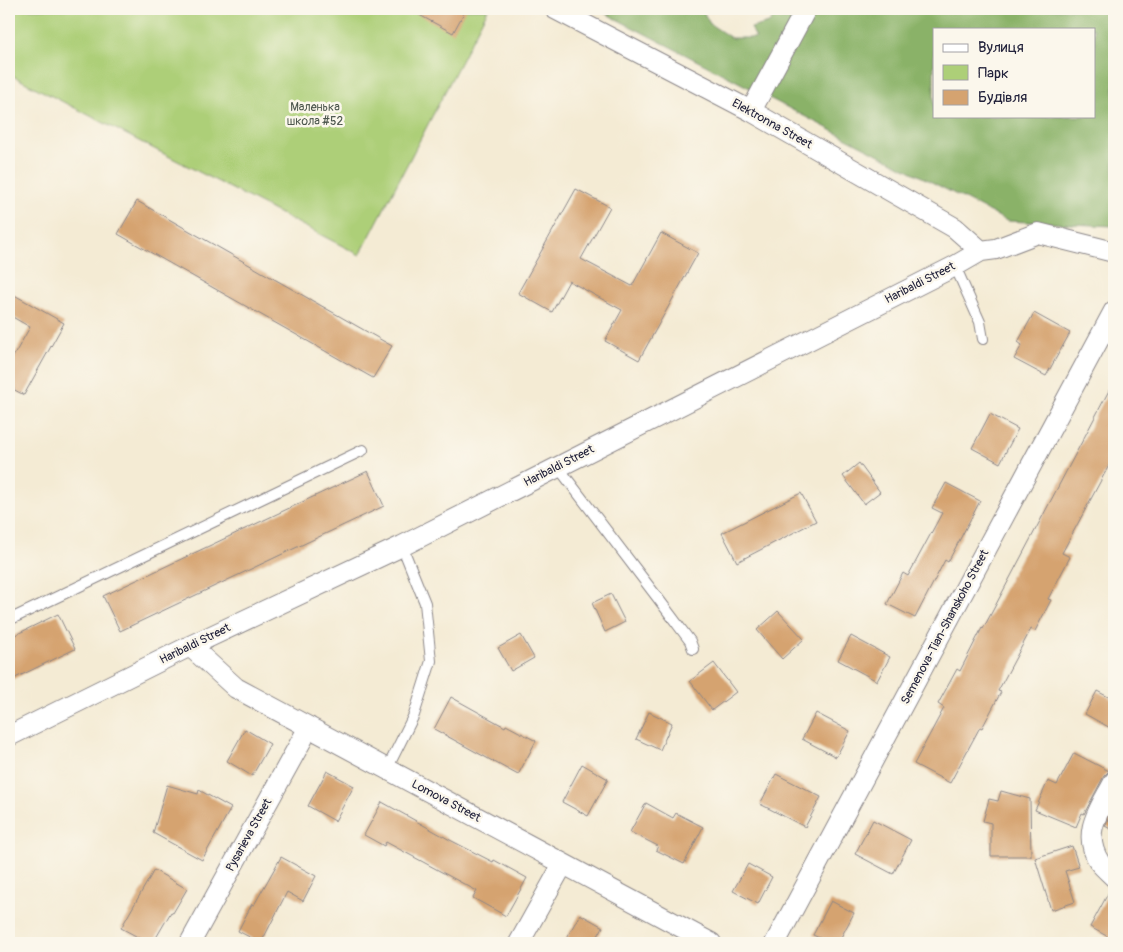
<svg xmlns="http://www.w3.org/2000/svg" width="1123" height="952" viewBox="0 0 1123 952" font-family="Pangolin,sans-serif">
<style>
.green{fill:#adcf78;stroke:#68785a}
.forest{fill:#8ab268;stroke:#566a52;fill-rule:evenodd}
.building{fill:#d5a370}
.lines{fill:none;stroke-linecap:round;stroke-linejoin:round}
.service-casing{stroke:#8b8688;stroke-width:12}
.minor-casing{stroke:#8b8688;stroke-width:22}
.service{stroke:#fff;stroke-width:10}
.minor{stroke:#fff;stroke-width:20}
.labels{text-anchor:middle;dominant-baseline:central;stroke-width:5;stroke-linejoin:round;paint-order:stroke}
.park-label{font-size:12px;fill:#4c564d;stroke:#fbf7ec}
.street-label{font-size:12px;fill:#22223b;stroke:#fbf7ec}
</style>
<rect width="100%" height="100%" fill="#fbf7ec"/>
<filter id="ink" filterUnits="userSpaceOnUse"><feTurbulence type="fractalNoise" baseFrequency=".02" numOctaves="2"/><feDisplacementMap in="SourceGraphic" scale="10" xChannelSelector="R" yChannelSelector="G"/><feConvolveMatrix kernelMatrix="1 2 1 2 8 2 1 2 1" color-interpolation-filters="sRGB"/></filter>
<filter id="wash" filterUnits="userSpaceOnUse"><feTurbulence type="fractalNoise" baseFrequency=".0096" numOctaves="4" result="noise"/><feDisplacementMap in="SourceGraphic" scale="20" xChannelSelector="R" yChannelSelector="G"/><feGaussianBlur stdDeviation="1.12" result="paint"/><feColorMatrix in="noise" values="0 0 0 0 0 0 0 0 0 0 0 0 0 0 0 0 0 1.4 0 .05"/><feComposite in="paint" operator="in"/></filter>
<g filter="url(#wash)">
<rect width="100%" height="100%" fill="#f4ebd4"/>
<path class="green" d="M9,9h479l-128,246 -351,-181z"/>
<path class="forest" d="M597,9h108l-1,4 6,11 21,14h25l-5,-10 18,-5 10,-14h335v217l-107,-5zM934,29h160v87h-160z"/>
<g id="blocks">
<path class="building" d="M408,9h58l-13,24z
M576,189l34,18 -29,52 51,27 29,-53 37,20 -59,107 -34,-19 17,-31 -53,-29 -17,31 -34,-19z
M137,201l255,145 -19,32 -255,-144z
M9,292l55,31 -40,72 -15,-8v-23l21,-37 -21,-12z
M1034,313l36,20 -24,43 -32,-17 8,-14 -4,-3z
M1114,381v75l-52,97 8,4 -22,42 3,1 -16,31 -4,-2 -33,62 3,1 -19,36 -2,-1 -30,56 -36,-19 30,-56 -6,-4 19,-35 3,2 22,-43 1,1z
M990,414l28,15 -18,34 -28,-15z
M859,463l21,29 -16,12 -21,-28z
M368,471l16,35 -264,125 -17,-35z
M946,483l34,18 -32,61 -3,-2 -30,58 -28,-14 16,-31 5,3 34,-63 -10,-5z
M801,493l15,28 -79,41 -15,-29z
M611,594l14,28 -20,10 -13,-29z
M778,611l26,28 -22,20 -25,-29z
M58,614l17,35 -66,32v-43z
M521,635l13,23 -23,13 -13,-23z
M851,636l39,21 -13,24 -39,-21z
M714,663l22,29 -24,18 -22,-29z
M1097,691l17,9v30l-29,-16z
M451,697l54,30 1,-2 30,16 -18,34 -84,-46z
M649,712l23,11 -12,27 -24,-11z
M816,713l34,18 -14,26 -34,-18z
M245,729l25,15 -18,32 -25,-15z
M1074,753l35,18 -5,5 -20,38 -2,-1 -6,14 -41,-17 13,-29 9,4z
M582,764l26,15 -20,37 -26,-14z
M327,771l27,15 -19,35 -27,-15z
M776,774l45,23 -16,30 -45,-23z
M167,785l31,9 1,-4 32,18 -29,52 -49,-27z
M1001,791l29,8 1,57h-40v-33l-8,-2 6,-22 9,2z
M382,802l68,38 43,22 1,-2 33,18 -21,38 -33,-18 4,-7 -91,-49 -2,4 -20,-11z
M646,803l27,15 3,-5 27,14 -19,37 -28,-14 2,-4 -28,-14z
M1114,806v25l-9,-5z
M873,820l38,20 -18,34 -38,-20z
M1072,846l7,21 -14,4 10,31 -24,8 -16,-52z
M281,857l35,19 -13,25 -16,-9 -26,51 -23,-12 14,-27 2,1z
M748,864l24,13 -14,27 -25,-13z
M154,870l33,19 -14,24 -2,-1 -18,31h-4l-28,-15z
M1111,888l3,1v51l-24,-13z
M831,901l23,12 -16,30h-8l-17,-8z
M580,914l23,13 -9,16h-30z"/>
</g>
</g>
<g filter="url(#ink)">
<use href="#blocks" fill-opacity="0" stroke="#8b8688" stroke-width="1"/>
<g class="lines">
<defs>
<path id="service" d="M955,266l25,56 3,17
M558,467l99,130 33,44 3,8
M9,620l354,-170
M387,769l27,-54 17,-54 -6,-58 -23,-57"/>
<path id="minor" d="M555,9l196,102 204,117 26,23
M751,111l55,-102
M190,646l46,42 475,255
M9,736l181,-90 212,-100 553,-280 26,-15 15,-2 42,-16 76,19
M1114,782c-14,27 -34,51 -14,81 4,5 10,10 14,14
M190,943l119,-216
M519,943l44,-79
M775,943l339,-632"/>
</defs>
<use href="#service" class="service-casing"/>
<use href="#minor" class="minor-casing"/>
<use href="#service" class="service"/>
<use href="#minor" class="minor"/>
</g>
</g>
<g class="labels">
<g class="park-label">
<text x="315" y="107">Маленька<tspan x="315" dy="14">школа #52</tspan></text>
</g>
<g class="street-label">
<text transform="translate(772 124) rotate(29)">Elektronna Street</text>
<text transform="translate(920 283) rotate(-27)">Haribaldi Street</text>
<text transform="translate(559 466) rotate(-27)">Haribaldi Street</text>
<text transform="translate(945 627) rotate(-62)">Semenova-Tian-Shanskoho Street</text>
<text transform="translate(195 644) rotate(-26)">Haribaldi Street</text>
<text transform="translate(446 801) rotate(28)">Lomova Street</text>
<text transform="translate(249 835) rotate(-61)">Pysarieva Street</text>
</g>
</g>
<rect width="1123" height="952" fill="none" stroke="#fbf7ec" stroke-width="30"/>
<rect x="933" y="28" width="162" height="90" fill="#fbf7ec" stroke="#a4a2a5"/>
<rect x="943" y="44" width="25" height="8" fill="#ffffff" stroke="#a4a2a5"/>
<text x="978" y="52" font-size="15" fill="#22223b">Вулиця</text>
<rect x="943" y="65" width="25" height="15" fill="#adcf78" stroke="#a4a2a5"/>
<text x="978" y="78" font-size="15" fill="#22223b">Парк</text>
<rect x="943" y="90" width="25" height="15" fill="#d5a370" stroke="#a4a2a5"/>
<text x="978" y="102" font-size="15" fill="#22223b">Будівля</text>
</svg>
